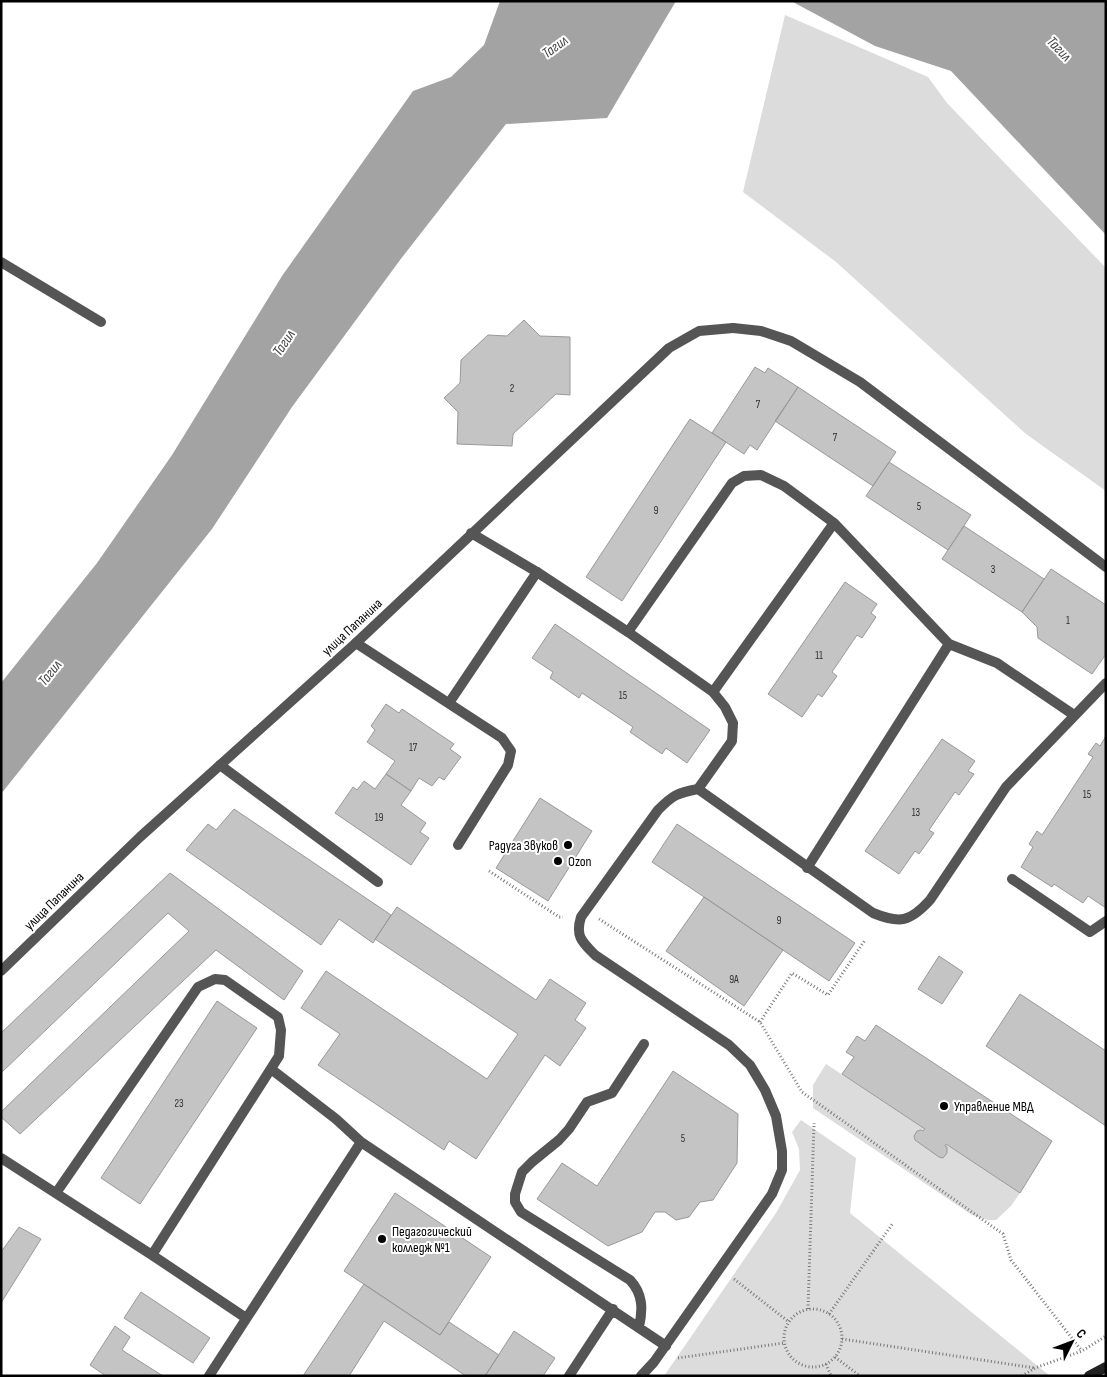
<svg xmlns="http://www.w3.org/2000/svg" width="1107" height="1377" viewBox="0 0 1107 1377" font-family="'Sofia Sans Condensed',sans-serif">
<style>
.green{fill:#dcdcdc}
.water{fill:#a3a3a3}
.building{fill:#c4c4c4;stroke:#999}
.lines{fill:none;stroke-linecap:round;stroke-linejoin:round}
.path{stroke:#777;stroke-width:3;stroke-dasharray:1 2.5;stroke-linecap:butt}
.lane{stroke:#555;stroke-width:10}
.street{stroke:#555;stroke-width:10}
.secondary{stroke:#222;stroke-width:10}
.poi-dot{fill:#000;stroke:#fff;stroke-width:2}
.labels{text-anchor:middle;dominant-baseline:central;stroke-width:4;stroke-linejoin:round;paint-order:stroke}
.number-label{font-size:11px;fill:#313131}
.street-label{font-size:14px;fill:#000;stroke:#fff}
.poi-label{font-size:14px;fill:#000;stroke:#fff;text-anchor:start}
.water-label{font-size:15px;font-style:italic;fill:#444;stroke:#fff}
</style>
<rect width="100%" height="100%" fill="#fff"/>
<path class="green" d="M785,15l143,62 19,26 159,165v223l-80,-57 -190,-172 -93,-70z
M826,1064l99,65 -2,2 -2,-1 -4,1 -3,5 1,3 24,18h4l4,-4v-6l-2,-1 1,-2 74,49 -9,13 -15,14h-8l-16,-5 -159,-107v-23z
M801,1120l55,38 -6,55 200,163h-386l112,-163 24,-43 -1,-21 -7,-17z"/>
<path class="water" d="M500,1h176l-69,117 -101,6 -106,136 -108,147 -80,122 -211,265v-111l96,-120 75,-108 110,-179 131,-185 38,-14 33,-32z
M791,1h315v234l-155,-164 -76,-25z"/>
<path class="building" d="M524,320l16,16 30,1v58l-14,-1 -43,40 -1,12 -55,-2 1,-32 -14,-14 16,-15 1,-23 27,-25 19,1z
M755,367l10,6 3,-5 30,19 -41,63 -7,-5 -6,9 -32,-21z
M798,387l98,65 -23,34 -98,-65z
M690,419l36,23 -104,159 -36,-24z
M889,462l82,53 -23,35 -82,-54z
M964,526l80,53 -22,33 -80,-53z
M1051,569l55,36v49l-14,20 -54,-36 -1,-11 -15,-15z
M845,582l32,22 -6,9 5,4 -14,21 -5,-3 -25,37 5,4 -15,21 -4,-3 -16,23 -34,-23z
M555,624l155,106 -23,33 -21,-15 -4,6 -32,-22 3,-5 -51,-34 -3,5 -29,-20 3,-6 -21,-14z
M386,704l13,9 3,-4 52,35 -4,5 11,8 -17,23 -5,-3 -7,9 -13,-8 -8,13 -25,-17 9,-13 -28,-19 8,-12 -4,-4z
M1106,736v172l-18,-12 -5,7 -29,-19 -2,3 -31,-20 12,-20 -4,-3 8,-13 5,4 51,-78 -5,-3 8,-11 4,3z
M942,739l33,22 -7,10 6,3 -15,21 -4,-3 -26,38 5,3 -15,21 -4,-3 -16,23 -34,-23z
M386,774l25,17 -10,14 25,18 -6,9 9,6 -18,27 -76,-52 18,-26 4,3 7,-9 11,8z
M540,798l52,33 -44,70 -52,-33z
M234,809l157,106 -18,28 -34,-24 -18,26 -135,-95 22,-26 8,6z
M677,824l178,119 -26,38 -177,-119z
M170,873l133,98 -19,29 -68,-50 -196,184 -19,-17v-5l188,-181 -21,-18 -167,160v-40z
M704,897l79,53 -39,56 -78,-55z
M397,907l139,93 14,-21 36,24 -11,17 11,8 -26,38 -15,-11 -69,104 -27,-18 -5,9 -126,-85 22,-31 -39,-26 25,-37 161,108 31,-45 -143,-95z
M939,956l24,16 -21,32 -24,-15z
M1020,994l86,57v75l-120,-80z
M217,1001l40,27 -117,176 -39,-26z
M876,1025l176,116 -32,52 -74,-49 -1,2 2,1v6l-4,5 -4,-1 -24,-17 -1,-4 3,-5 4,-1 2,1 2,-2 -83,-55 12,-17 -8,-5 11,-16 8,5z
M673,1071l65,43 -1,49 -24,37 -13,2 -11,15 -13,3 -11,-8h-10l-13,20 -34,14 -71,-47 25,-36 35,23z
M395,1193l96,64 -51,78 -96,-64z
M19,1227l22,12 -40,64v-51z
M364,1284l76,51 9,-13 50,33 -14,21h-19l-82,-55 -35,55h-46z
M141,1292l69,46 -17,25 -69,-45z
M115,1326l15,11 -8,13 41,26h-57l-16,-11z
M514,1331l41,27 -12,18h-58z"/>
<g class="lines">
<path class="path" d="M489,871l70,46h4
M599,919l161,103 42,70 201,142 8,26 71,91
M760,1022l32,-49 36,22 37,-55
M734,1279l55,43
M808,1309l6,-186
M784 1338a29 29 0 1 1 58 0a29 29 0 1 1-58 0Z
M829,1314l64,-91
M842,1339l193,29
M835,1357l25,19
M678,1358l106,-15
M826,1364l5,12
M1022,1376l13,-8 47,-17 24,-15"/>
<path class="lane" d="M1,262l100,60
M733,328l28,3 30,10 69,41 246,185
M628,632l104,-149 12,-7 17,-1 23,11 50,37 115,121 48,19 77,52
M356,643l146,95 9,13 -3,14 -50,80
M713,692l121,-169
M449,703l88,-131
M220,765l158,117
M698,789l175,124c27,11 37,9 57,-13l76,-113 100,-104
M807,868l142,-224
M271,1069l65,50 25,23 305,204
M1,1158l151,97 94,63
M56,1193l142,-206 17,-8 10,1 53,37 3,13 -2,26 -127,199
M639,1327c4,-18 4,-33 -9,-47l-109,-68 -6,-10v-8l7,-22 10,-10 27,-22 10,-11 18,-27 25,-9 32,-49
M209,1376l152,-234
M569,1376l44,-67"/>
<path class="street" d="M471,533l66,39 91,60 85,60 12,15 8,16 -1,18 -34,48c-21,4 -25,6 -40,21l-77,107c-6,19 1,25 14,38l134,90 21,20 15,25 11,26 6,35v19l-10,24 -118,168 -13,14
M1012,879l78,53 16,-11
M1,971l139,-134 216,-194 313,-295 30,-17 34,-3"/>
<path class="secondary" d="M1089,1376l17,-9"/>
</g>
<g class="poi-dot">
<circle cx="568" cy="845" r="5"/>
<circle cx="558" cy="861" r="5"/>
<circle cx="944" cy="1106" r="5"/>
<circle cx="382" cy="1239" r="5"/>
</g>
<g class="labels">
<g class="number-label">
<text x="512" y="388">2</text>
<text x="758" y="404">7</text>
<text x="835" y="437">7</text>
<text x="919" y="506">5</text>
<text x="656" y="510">9</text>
<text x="993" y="569">3</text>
<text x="1068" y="620">1</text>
<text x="819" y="655">11</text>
<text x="623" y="695">15</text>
<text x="413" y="747">17</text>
<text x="1087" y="794">15</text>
<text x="916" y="812">13</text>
<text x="379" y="817">19</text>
<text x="779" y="920">9</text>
<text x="734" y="979">9А</text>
<text x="179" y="1103">23</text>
<text x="683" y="1138">5</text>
</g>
<g class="street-label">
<text transform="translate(352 627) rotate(-43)">улица Папанина</text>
<text transform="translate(54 901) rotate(-44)">улица Папанина</text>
</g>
<g class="poi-label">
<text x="558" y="845" text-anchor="end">Радуга Звуков</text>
<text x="568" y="861">Ozon</text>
<text x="954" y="1106">Управление МВД</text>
<text x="392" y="1231">Педагогический<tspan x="392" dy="16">колледж №1</tspan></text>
</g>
<g class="water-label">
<text transform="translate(555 47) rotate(-36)">Тагил</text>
<text transform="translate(1059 49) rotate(46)">Тагил</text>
<text transform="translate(284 343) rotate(-56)">Тагил</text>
<text transform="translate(50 673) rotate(-51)">Тагил</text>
</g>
</g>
<rect width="1107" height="1377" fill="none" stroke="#000000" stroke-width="5"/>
<g transform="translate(1072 1342) rotate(48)" stroke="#ffffff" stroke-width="4" paint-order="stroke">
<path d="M0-4L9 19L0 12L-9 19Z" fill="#000000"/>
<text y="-8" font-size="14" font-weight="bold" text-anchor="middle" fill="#000000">С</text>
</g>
</svg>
